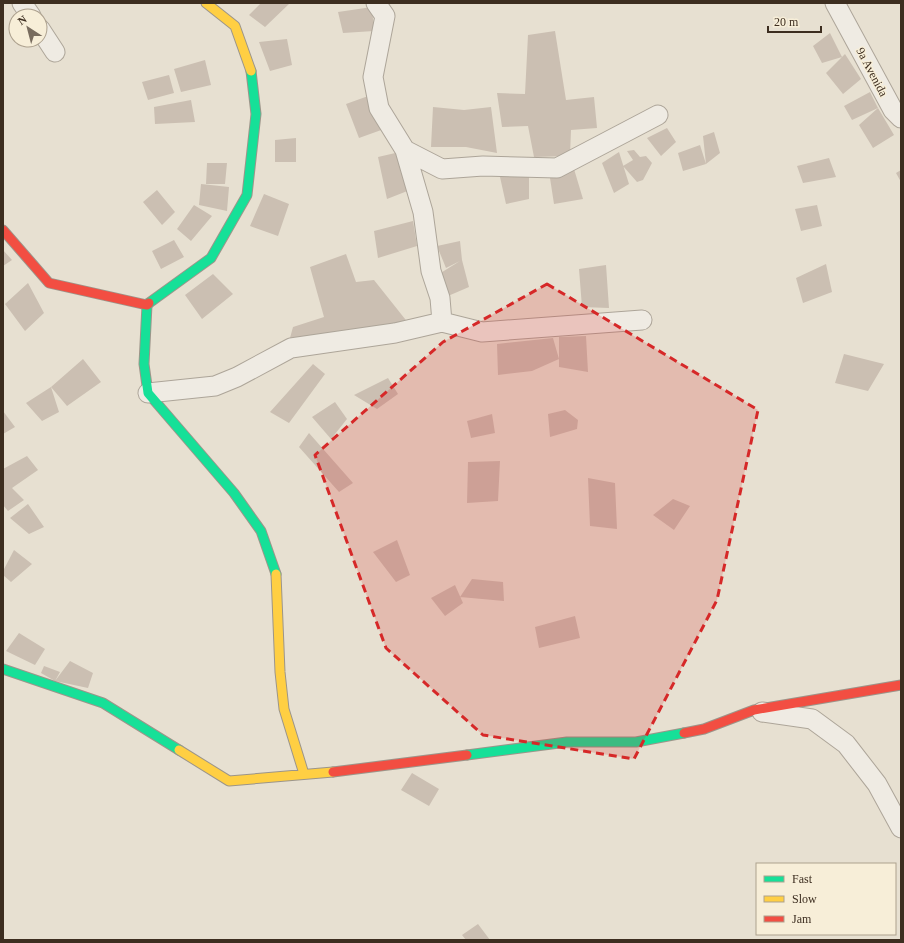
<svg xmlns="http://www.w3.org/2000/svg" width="904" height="943" viewBox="0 0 904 943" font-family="Georgia,serif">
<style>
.building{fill:#cbbfb2}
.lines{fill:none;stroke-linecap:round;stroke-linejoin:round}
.street-casing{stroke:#ada599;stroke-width:21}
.fast-casing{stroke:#9c958a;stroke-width:11}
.slow-casing{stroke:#9c958a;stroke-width:11}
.jam-casing{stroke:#9c958a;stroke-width:11}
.street{stroke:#efebe3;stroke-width:19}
.fast{stroke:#16e098;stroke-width:9}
.slow{stroke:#ffcf43;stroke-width:9}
.jam{stroke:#f24e42;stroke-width:9}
.marked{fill:#d62828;fill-opacity:0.2;stroke:#d62828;stroke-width:3;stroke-dasharray:8 5;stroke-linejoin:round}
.labels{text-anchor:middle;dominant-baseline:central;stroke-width:3;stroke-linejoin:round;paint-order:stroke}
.street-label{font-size:12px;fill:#3d2e20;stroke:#f7eed8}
</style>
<rect width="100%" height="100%" fill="#e7e0d1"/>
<path class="building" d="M261,3h27l1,1 -24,23 -16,-12z
M372,7l2,24 -31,2 -5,-21z
M555,31l11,69 28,-3 3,31 -26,2 -1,26 -36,1 -6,-31 -26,1 -5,-34 28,1 3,-59z
M830,33l12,24 -20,6 -9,-17z
M287,39l5,26 -22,6 -11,-29z
M845,54l16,25 -18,15 -17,-21z
M205,60l6,25 -30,7 -7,-23z
M169,75l5,18 -26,7 -6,-18z
M870,92l8,16 -26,12 -8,-14z
M371,95l13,34 -25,9 -13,-34z
M191,100l4,22 -40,2 -1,-17z
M433,107l31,3 27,-3 6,46 -31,-6h-35z
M878,108l16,27 -21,13 -14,-23z
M667,128l9,14 -15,14 -14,-18z
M714,132l6,21 -14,11 -3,-28z
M296,138v24h-21v-22z
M700,145l6,19 -23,7 -5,-18z
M634,150l6,7 6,-1 6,7 -9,17 -6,2 -14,-16 10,-6 -6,-9z
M404,151l11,37 -28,11 -9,-42z
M619,152l10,32 -15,9 -12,-30z
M829,158l7,19 -33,6 -6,-17z
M207,163h20l-2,21h-19z
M574,169l9,30 -29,5 -4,-26z
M901,170v12l-5,-9z
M529,172v27l-23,5 -6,-27z
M201,184l28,3 -2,24 -28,-6z
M157,190l18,22 -13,13 -19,-23z
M264,194l25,10 -11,32 -28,-10z
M194,205l18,11 -21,25 -14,-12z
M817,205l5,21 -21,5 -6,-22z
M413,221l4,25 -39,12 -4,-27z
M174,240l10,17 -23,12 -9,-18z
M460,241l2,19 7,27 -21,9 -9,-22 21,-13 -14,7 -9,-22z
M3,250l9,10 -9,6z
M346,254l10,28 18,-2 35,44 -119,14 3,-11 31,-10 -14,-50z
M826,264l6,28 -29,11 -7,-25z
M606,265l3,43 -27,-1 -3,-38z
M213,274l20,20 -31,25 -17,-24z
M28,283l16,30 -19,18 -20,-27z
M586,336l2,36 -29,-5v-30z
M553,338l6,21 -27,12 -34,4 -1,-31z
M844,354l40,10 -16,27 -33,-8z
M83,359l18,23 -34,24 -16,-19z
M313,364l12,10 -36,49 -19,-11z
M388,378l10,16 -21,15 -23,-14z
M51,387l8,25 -17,9 -16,-18z
M335,402l12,17 -16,20 -19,-22z
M565,410l13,10 -1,9 -27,8 -2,-23z
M3,411l12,16 -12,7z
M492,414l3,19 -24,5 -4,-17z
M309,433l44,50 -14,9 -40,-45z
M27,456l11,14 -26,18 12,12 -16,11 -5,-6v-36z
M500,461l-2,40 -31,2 1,-41z
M588,478l27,5 2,46 -27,-3z
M673,499l17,7 -16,24 -21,-15z
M28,504l16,23 -15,7 -19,-16z
M397,540l13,35 -14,7 -23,-30z
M14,550l18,14 -21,18 -8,-7v-4z
M472,579l31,3 1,19 -44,-4z
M455,585l8,18 -18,13 -14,-18z
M575,616l5,22 -41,10 -4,-21z
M19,633l26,16 -10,16 -29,-14z
M70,661l23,12 -5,15 -33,-7z
M44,666l16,6 -5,9 -14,-8z
M412,773l27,16 -10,17 -28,-16z
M478,924l12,16h-24l-4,-5z"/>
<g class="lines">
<defs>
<path id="street" d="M22,3l9,13
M376,3l9,13 -12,61 6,31 26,42 18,62 8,59 9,27 2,24
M835,3l58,107 8,8
M40,29l15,23
M405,150l37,19 41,-3 74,2 101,-53
M148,393l67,-7 22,-9 54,-29 104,-15 47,-11 40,10 160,-12
M762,712l50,7 34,25 31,40 24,44"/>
<path id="fast" d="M149,303l62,-45 36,-63 9,-81 -5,-43
M147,305l-3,59 4,29 86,100 27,38 15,43
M3,669l100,34 76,47
M467,755l100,-13h69l48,-9"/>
<path id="slow" d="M206,3l29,23 16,45
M276,574l4,98 4,37 20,65
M179,750l50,31 104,-9"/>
<path id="jam" d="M3,230l46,53 98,22 2,-2
M684,733l20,-4 50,-19 147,-25
M333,772l134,-17"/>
</defs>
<use href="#street" class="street-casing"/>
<use href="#fast" class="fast-casing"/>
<use href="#slow" class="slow-casing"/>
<use href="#jam" class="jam-casing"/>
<use href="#street" class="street"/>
<use href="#fast" class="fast"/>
<use href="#slow" class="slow"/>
<use href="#jam" class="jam"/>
</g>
<path class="marked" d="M547,284l211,126 -41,190 -83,159 -151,-24 -97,-87 -71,-193 128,-113z"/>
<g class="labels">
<g class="street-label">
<text transform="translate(872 72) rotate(62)">9a Avenida</text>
</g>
</g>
<rect width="904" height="943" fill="none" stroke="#3d2e20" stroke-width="8"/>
<rect x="756" y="863" width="140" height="72" fill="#f7eed8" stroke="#ada18e"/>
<rect x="764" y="876" width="20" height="6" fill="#16e098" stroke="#ada18e"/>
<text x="792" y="883" font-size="12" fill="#3d2e20">Fast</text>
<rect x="764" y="896" width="20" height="6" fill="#ffcf43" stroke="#ada18e"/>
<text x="792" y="903" font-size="12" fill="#3d2e20">Slow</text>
<rect x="764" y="916" width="20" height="6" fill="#f24e42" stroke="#ada18e"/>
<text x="792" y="923" font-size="12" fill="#3d2e20">Jam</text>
<g transform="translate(28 28) rotate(324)"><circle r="19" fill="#f7eed8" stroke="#ada18e"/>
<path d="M0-3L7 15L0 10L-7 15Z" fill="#786c5e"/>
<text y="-6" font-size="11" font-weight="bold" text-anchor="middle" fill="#3d2e20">N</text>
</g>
<path d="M768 26v6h53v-6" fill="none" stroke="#3d2e20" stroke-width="2"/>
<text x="774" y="26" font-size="12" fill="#3d2e20" stroke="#f7eed8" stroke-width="3" paint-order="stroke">20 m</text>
</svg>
